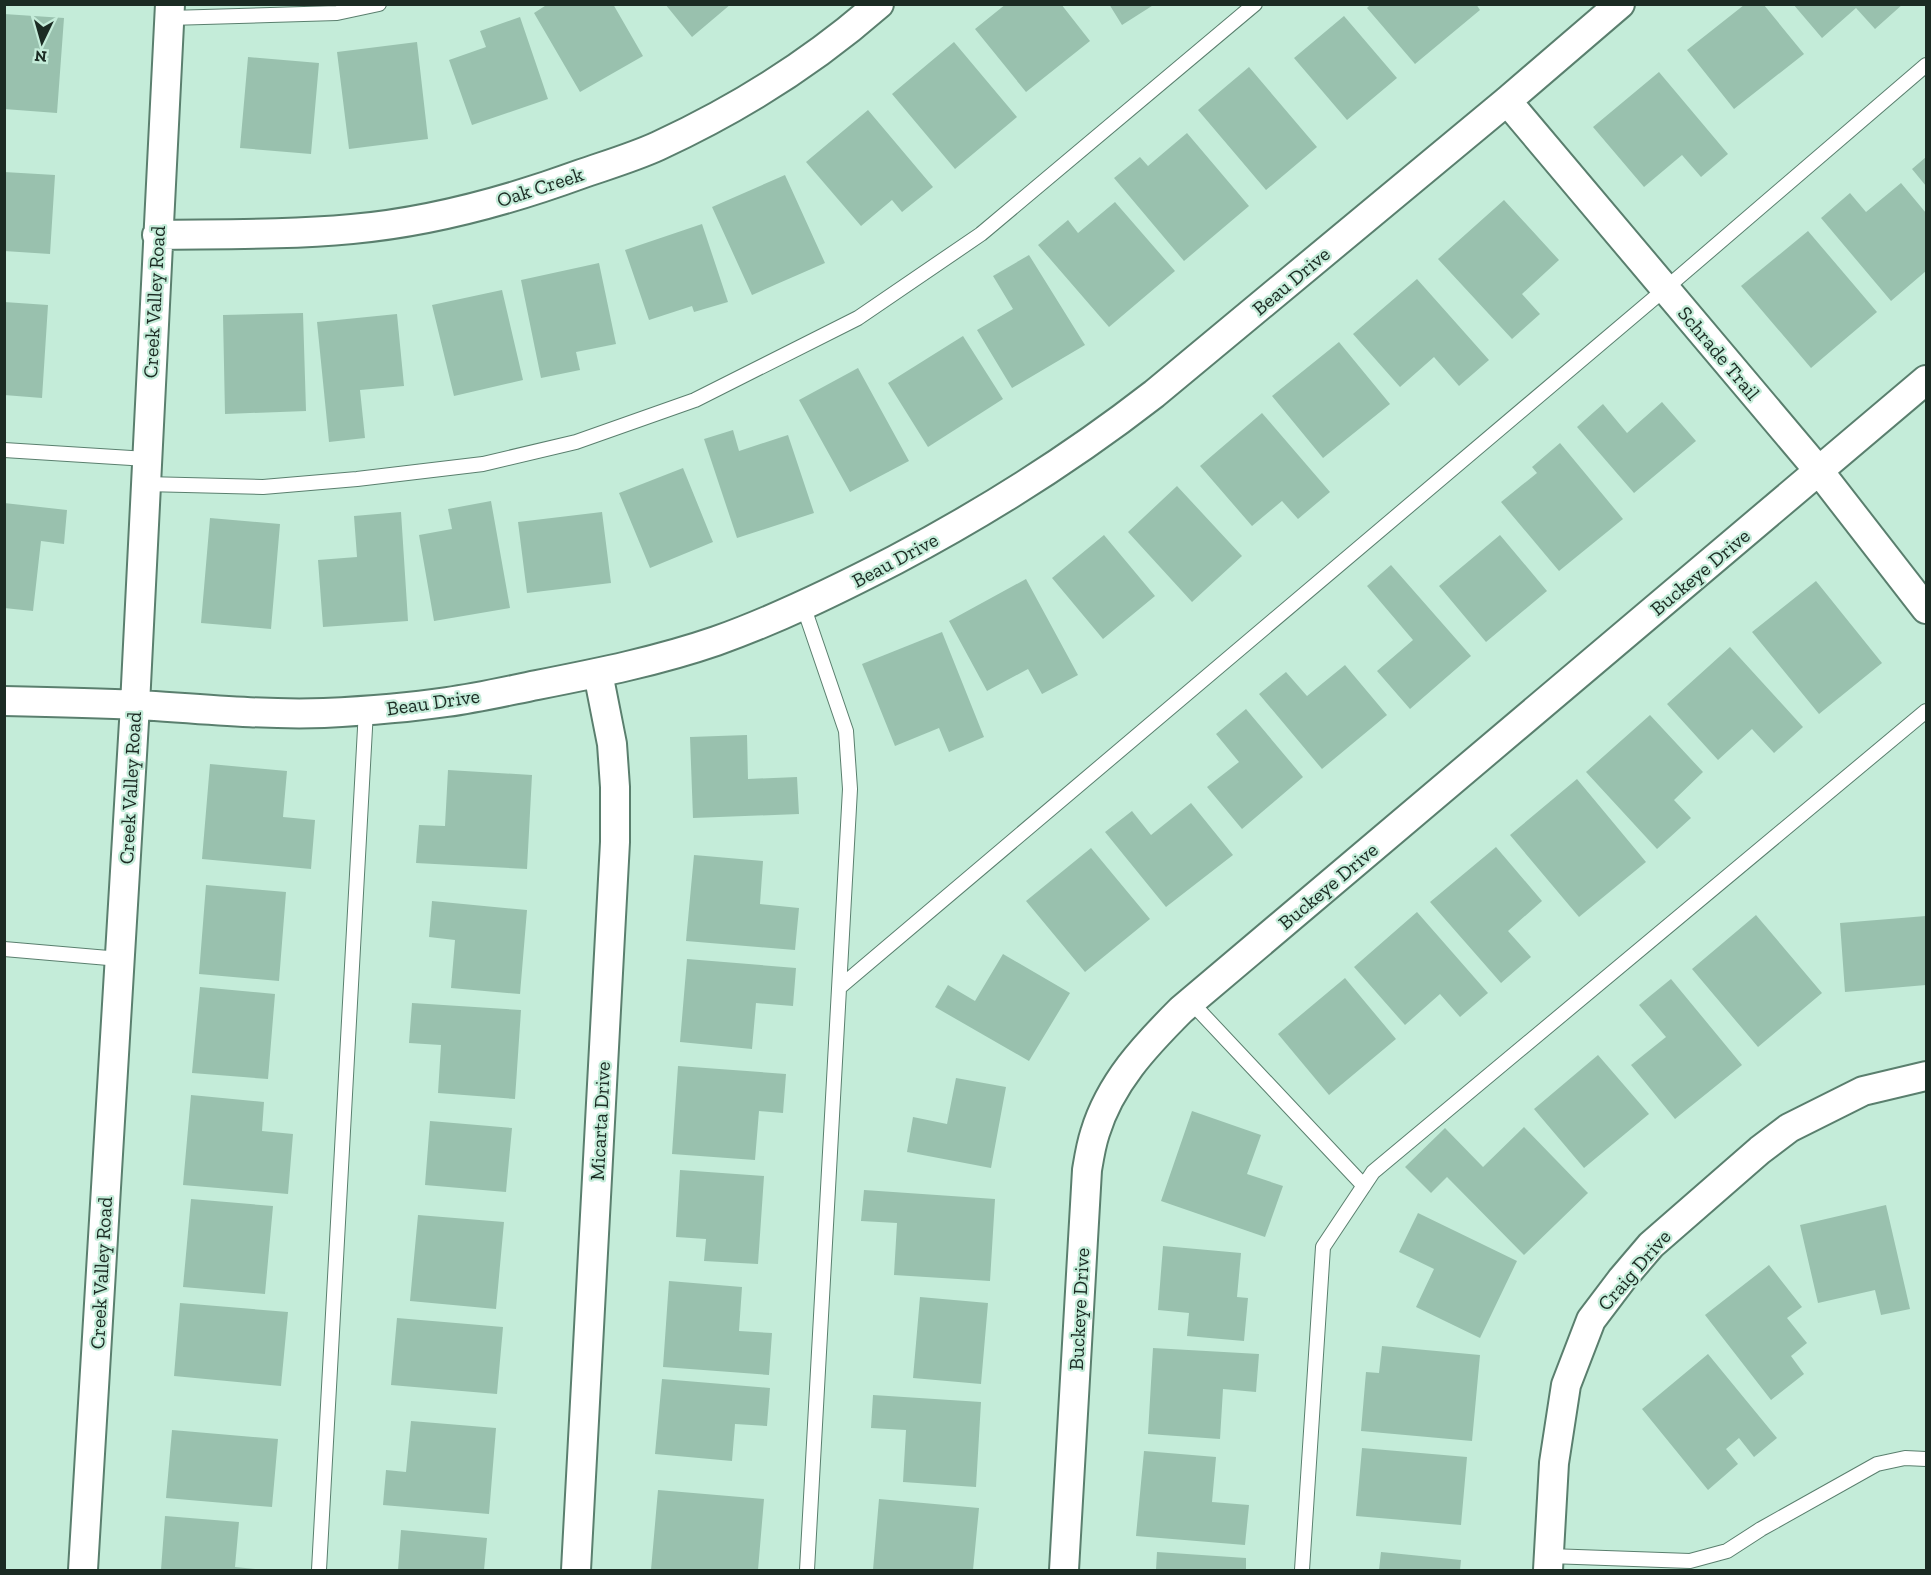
<svg xmlns="http://www.w3.org/2000/svg" width="1931" height="1575" viewBox="0 0 1931 1575" font-family="'Zilla Slab',serif">
<style>
.building{fill:#99c1ae}
.lines{fill:none;stroke-linecap:round;stroke-linejoin:round}
.service-casing{stroke:#5a7f6e;stroke-width:16}
.minor-casing{stroke:#5a7f6e;stroke-width:32}
.service{stroke:#fff;stroke-width:14}
.minor{stroke:#fff;stroke-width:28}
.labels{text-anchor:middle;dominant-baseline:central;stroke-width:4.5;stroke-linejoin:round;paint-order:stroke}
.street-label{font-size:20px;fill:#1b2b23;stroke:#c4ecd9}
</style>
<rect width="100%" height="100%" fill="#c4ecd9"/>
<path class="building" d="M548,4h65l30,52 -63,36 -46,-79z
M665,4h66l-39,33z
M1006,4h55l29,37 -64,51 -51,-63z
M1109,4h46l-33,21z
M1371,4h105l4,6 -65,54 -48,-56z
M1793,4h110l-28,25 -19,-21 -34,30z
M1744,5h20l40,49 -70,55 -47,-59z
M4,14l60,4 -7,95 -53,-4z
M1344,16l53,62 -50,42 -53,-62z
M520,17l28,82 -76,26 -23,-65 37,-13 -6,-16z
M417,42l11,97 -79,10 -12,-97z
M954,42l63,75 -62,52 -63,-75z
M248,57l71,6 -8,91 -71,-6z
M1249,67l68,80 -51,43 -68,-80z
M1659,72l69,82 -27,23 -19,-22 -38,32 -51,-60z
M868,110l65,77 -31,25 -10,-12 -31,26 -55,-64z
M1187,133l62,73 -65,55 -70,-83 26,-21 8,9z
M1926,157v29l-14,-17z
M4,172l51,3 -5,79 -46,-3z
M785,175l40,88 -73,32 -40,-88z
M1901,183l25,30v58l-35,30 -70,-83 29,-25 16,19z
M1504,200l55,60 -37,34 18,20 -28,25 -74,-80z
M1115,202l60,69 -66,56 -71,-82 30,-25 10,13z
M702,224l26,78 -34,10 -2,-6 -43,14 -24,-70z
M1808,231l69,81 -66,56 -70,-82z
M1029,255l56,90 -73,43 -35,-58 36,-21 -20,-33z
M599,263l17,81 -40,8 4,18 -39,8 -20,-98z
M1417,279l72,81 -30,26 -25,-29 -34,30 -47,-53z
M502,290l21,90 -69,16 -22,-91z
M4,302l44,3 -6,93 -38,-3z
M303,313l3,98 -81,3 -2,-99z
M397,314l7,72 -44,4 5,48 -36,4 -12,-120z
M963,336l40,63 -75,48 -40,-64z
M1339,342l51,62 -67,54 -51,-62z
M858,368l51,93 -59,31 -51,-92z
M1662,402l34,39 -62,52 -57,-66 26,-23 24,29z
M1262,413l68,79 -32,27 -16,-18 -30,25 -52,-60z
M733,430l6,21 49,-16 26,78 -77,25 -33,-99z
M1560,443l63,76 -64,52 -58,-69 36,-29 -5,-6z
M683,468l30,74 -63,26 -31,-75z
M1177,486l65,70 -50,46 -64,-70z
M491,501l19,107 -76,13 -15,-86 33,-6 -4,-20z
M4,503l63,7 -3,34 -23,-3 -8,70 -29,-3z
M401,512l7,109 -85,6 -5,-67 39,-3 -3,-41z
M602,512l9,71 -84,10 -9,-71z
M210,518l70,6 -9,105 -70,-6z
M1104,535l51,61 -52,43 -51,-61z
M1500,535l47,56 -61,51 -47,-56z
M1391,565l80,91 -61,53 -33,-38 36,-31 -46,-54z
M1026,579l52,96 -36,19 -14,-25 -41,22 -38,-70z
M1816,581l66,82 -63,51 -67,-82z
M942,632l42,105 -35,15 -10,-24 -44,18 -33,-82z
M1730,647l73,80 -29,26 -22,-24 -34,31 -51,-56z
M1345,665l42,50 -65,54 -63,-75 27,-22 21,24z
M1246,709l57,68 -61,52 -35,-42 32,-25 -23,-28z
M1650,715l53,57 -29,28 17,18 -34,31 -71,-77z
M747,735l1,44 49,-2 2,37 -106,4 -3,-81z
M210,764l77,7 -4,46 32,3 -4,49 -109,-10z
M448,770l84,5 -5,94 -111,-6 3,-38 26,1z
M1577,779l69,83 -67,55 -69,-82z
M1191,803l42,52 -67,52 -61,-75 27,-21 19,24z
M1496,847l46,54 -34,30 23,26 -30,26 -71,-81z
M1091,848l59,71 -65,53 -59,-71z
M694,855l69,6 -3,43 39,4 -4,42 -109,-9z
M206,885l80,7 -7,89 -80,-7z
M432,901l95,9 -7,84 -69,-6 4,-48 -26,-3z
M1417,912l71,81 -28,24 -20,-23 -35,31 -51,-58z
M1756,915l66,78 -64,54 -66,-78z
M1926,916v69l-81,7 -5,-69z
M1003,954l67,39 -41,68 -94,-54 13,-22 27,16z
M687,959l109,9 -3,38 -37,-3 -4,46 -72,-7z
M1345,978l51,61 -67,56 -51,-61z
M1671,979l71,86 -67,54 -44,-54 35,-28 -27,-32z
M200,987l75,7 -7,85 -76,-6z
M412,1003l109,7 -6,89 -77,-6 3,-48 -32,-2z
M1598,1055l51,59 -65,54 -50,-59z
M678,1066l108,8 -3,39 -24,-2 -4,49 -83,-6z
M956,1078l50,9 -15,81 -84,-16 6,-35 34,7z
M191,1095l73,7 -2,29 31,3 -5,60 -105,-9z
M1192,1111l69,24 -14,39 36,12 -18,51 -104,-36z
M430,1121l82,7 -6,64 -81,-7z
M1524,1127l64,66 -64,62 -77,-78 -16,16 -26,-26 40,-39 38,39z
M680,1170l84,6 -6,88 -54,-3 2,-22 -30,-2z
M864,1190l131,9 -5,82 -96,-6 3,-52 -36,-2z
M191,1199l82,7 -8,88 -82,-7z
M1886,1205l24,104 -29,6 -6,-25 -57,13 -18,-78z
M1418,1213l99,48 -37,77 -64,-31 18,-38 -35,-17z
M418,1215l86,7 -8,87 -86,-8z
M1163,1246l78,7 -4,44 11,1 -4,43 -57,-5 2,-23 -31,-3z
M1769,1265l33,42 -15,11 20,25 -16,13 13,18 -33,26 -66,-85z
M669,1281l73,6 -3,44 33,2 -3,42 -106,-8z
M920,1297l68,6 -7,81 -68,-6z
M180,1303l108,9 -7,74 -107,-10z
M397,1318l106,9 -6,67 -106,-9z
M1382,1346l98,9 -8,86 -111,-10 5,-59 13,1z
M1153,1348l106,6 -3,38 -33,-3 -3,50 -72,-5z
M1708,1354l69,84 -23,19 -15,-19 -13,11 12,15 -30,26 -66,-81z
M662,1379l108,9 -3,38 -32,-2 -3,37 -77,-7z
M873,1395l108,7 -5,85 -73,-5 3,-52 -35,-2z
M411,1421l85,7 -7,86 -106,-9 3,-35 20,2z
M172,1430l106,9 -6,68 -106,-9z
M1362,1448l105,9 -6,68 -105,-9z
M1144,1451l72,6 -4,45 37,3 -4,40 -109,-9z
M658,1490l106,9 -6,71h-107z
M879,1499l100,9 -6,62h-100z
M165,1516l74,6 -4,45 20,2v1h-94z
M401,1530l86,8 -3,32h-86z
M1157,1552l89,6v12h-90z
M1381,1552l80,8 -1,10h-81z"/>
<g class="lines">
<defs>
<path id="service" d="M169,18l168,-5 42,-9
M4,450l143,9
M145,484l118,3 94,-8 126,-15 93,-22 119,-42 163,-82 123,-84 274,-230
M803,605l43,126 4,58 -43,781
M4,949l116,10
M840,987l825,-698 261,-224
M1191,1002l173,184
M1549,1556l141,5 37,-10 34,-22 116,-65 28,-6 21,1
M319,1570l47,-860
M1302,1570l21,-323 50,-75 553,-461"/>
<path id="minor" d="M1507,101l312,370 107,138
M157,235c65,-1 130,0 195,-6 79,-7 155,-28 229,-55 26,-9 53,-17 77,-28 80,-37 155,-84 221,-142
M4,701c46,1 91,2 136,4 61,4 123,10 184,8 41,-2 82,-5 123,-11 30,-4 60,-11 90,-17 61,-12 121,-24 179,-44 62,-22 121,-51 179,-81 91,-48 178,-103 259,-166l353,-293 113,-97
M83,1570l52,-865 35,-701
M576,1570l39,-728v-55l-3,-43 -14,-71
M1064,1570l23,-400c2,-12 4,-25 8,-37 15,-50 50,-87 86,-123l745,-630
M1548,1570l6,-107 12,-78 25,-65 31,-41 29,-34 109,-95 29,-22 74,-37 63,-15"/>
</defs>
<use href="#service" class="service-casing"/>
<use href="#minor" class="minor-casing"/>
<use href="#service" class="service"/>
<use href="#minor" class="minor"/>
</g>
<g class="labels">
<g class="street-label">
<text transform="translate(540 187) rotate(-18)">Oak Creek</text>
<text transform="translate(1291 281) rotate(-40)">Beau Drive</text>
<text transform="translate(154 302) rotate(-87)">Creek Valley Road</text>
<text transform="translate(1719 353) rotate(50)">Schrade Trail</text>
<text transform="translate(895 560) rotate(-28)">Beau Drive</text>
<text transform="translate(1700 572) rotate(-40)">Buckeye Drive</text>
<text transform="translate(433 702) rotate(-8)">Beau Drive</text>
<text transform="translate(130 788) rotate(-87)">Creek Valley Road</text>
<text transform="translate(1328 886) rotate(-40)">Buckeye Drive</text>
<text transform="translate(600 1121) rotate(-87)">Micarta Drive</text>
<text transform="translate(1634 1270) rotate(-49)">Craig Drive</text>
<text transform="translate(101 1273) rotate(-87)">Creek Valley Road</text>
<text transform="translate(1079 1309) rotate(-87)">Buckeye Drive</text>
</g>
</g>
<rect width="1931" height="1575" fill="none" stroke="#1b2b23" stroke-width="12"/>
<g transform="translate(42 42) rotate(185)" stroke="#c4ecd9" stroke-width="4.5" paint-order="stroke">
<path d="M0-4.5L10 22L0 15L-10 22Z" fill="#1b2b23"/>
<text y="-9" font-size="16" font-weight="bold" text-anchor="middle" fill="#1b2b23">N</text>
</g>
</svg>
